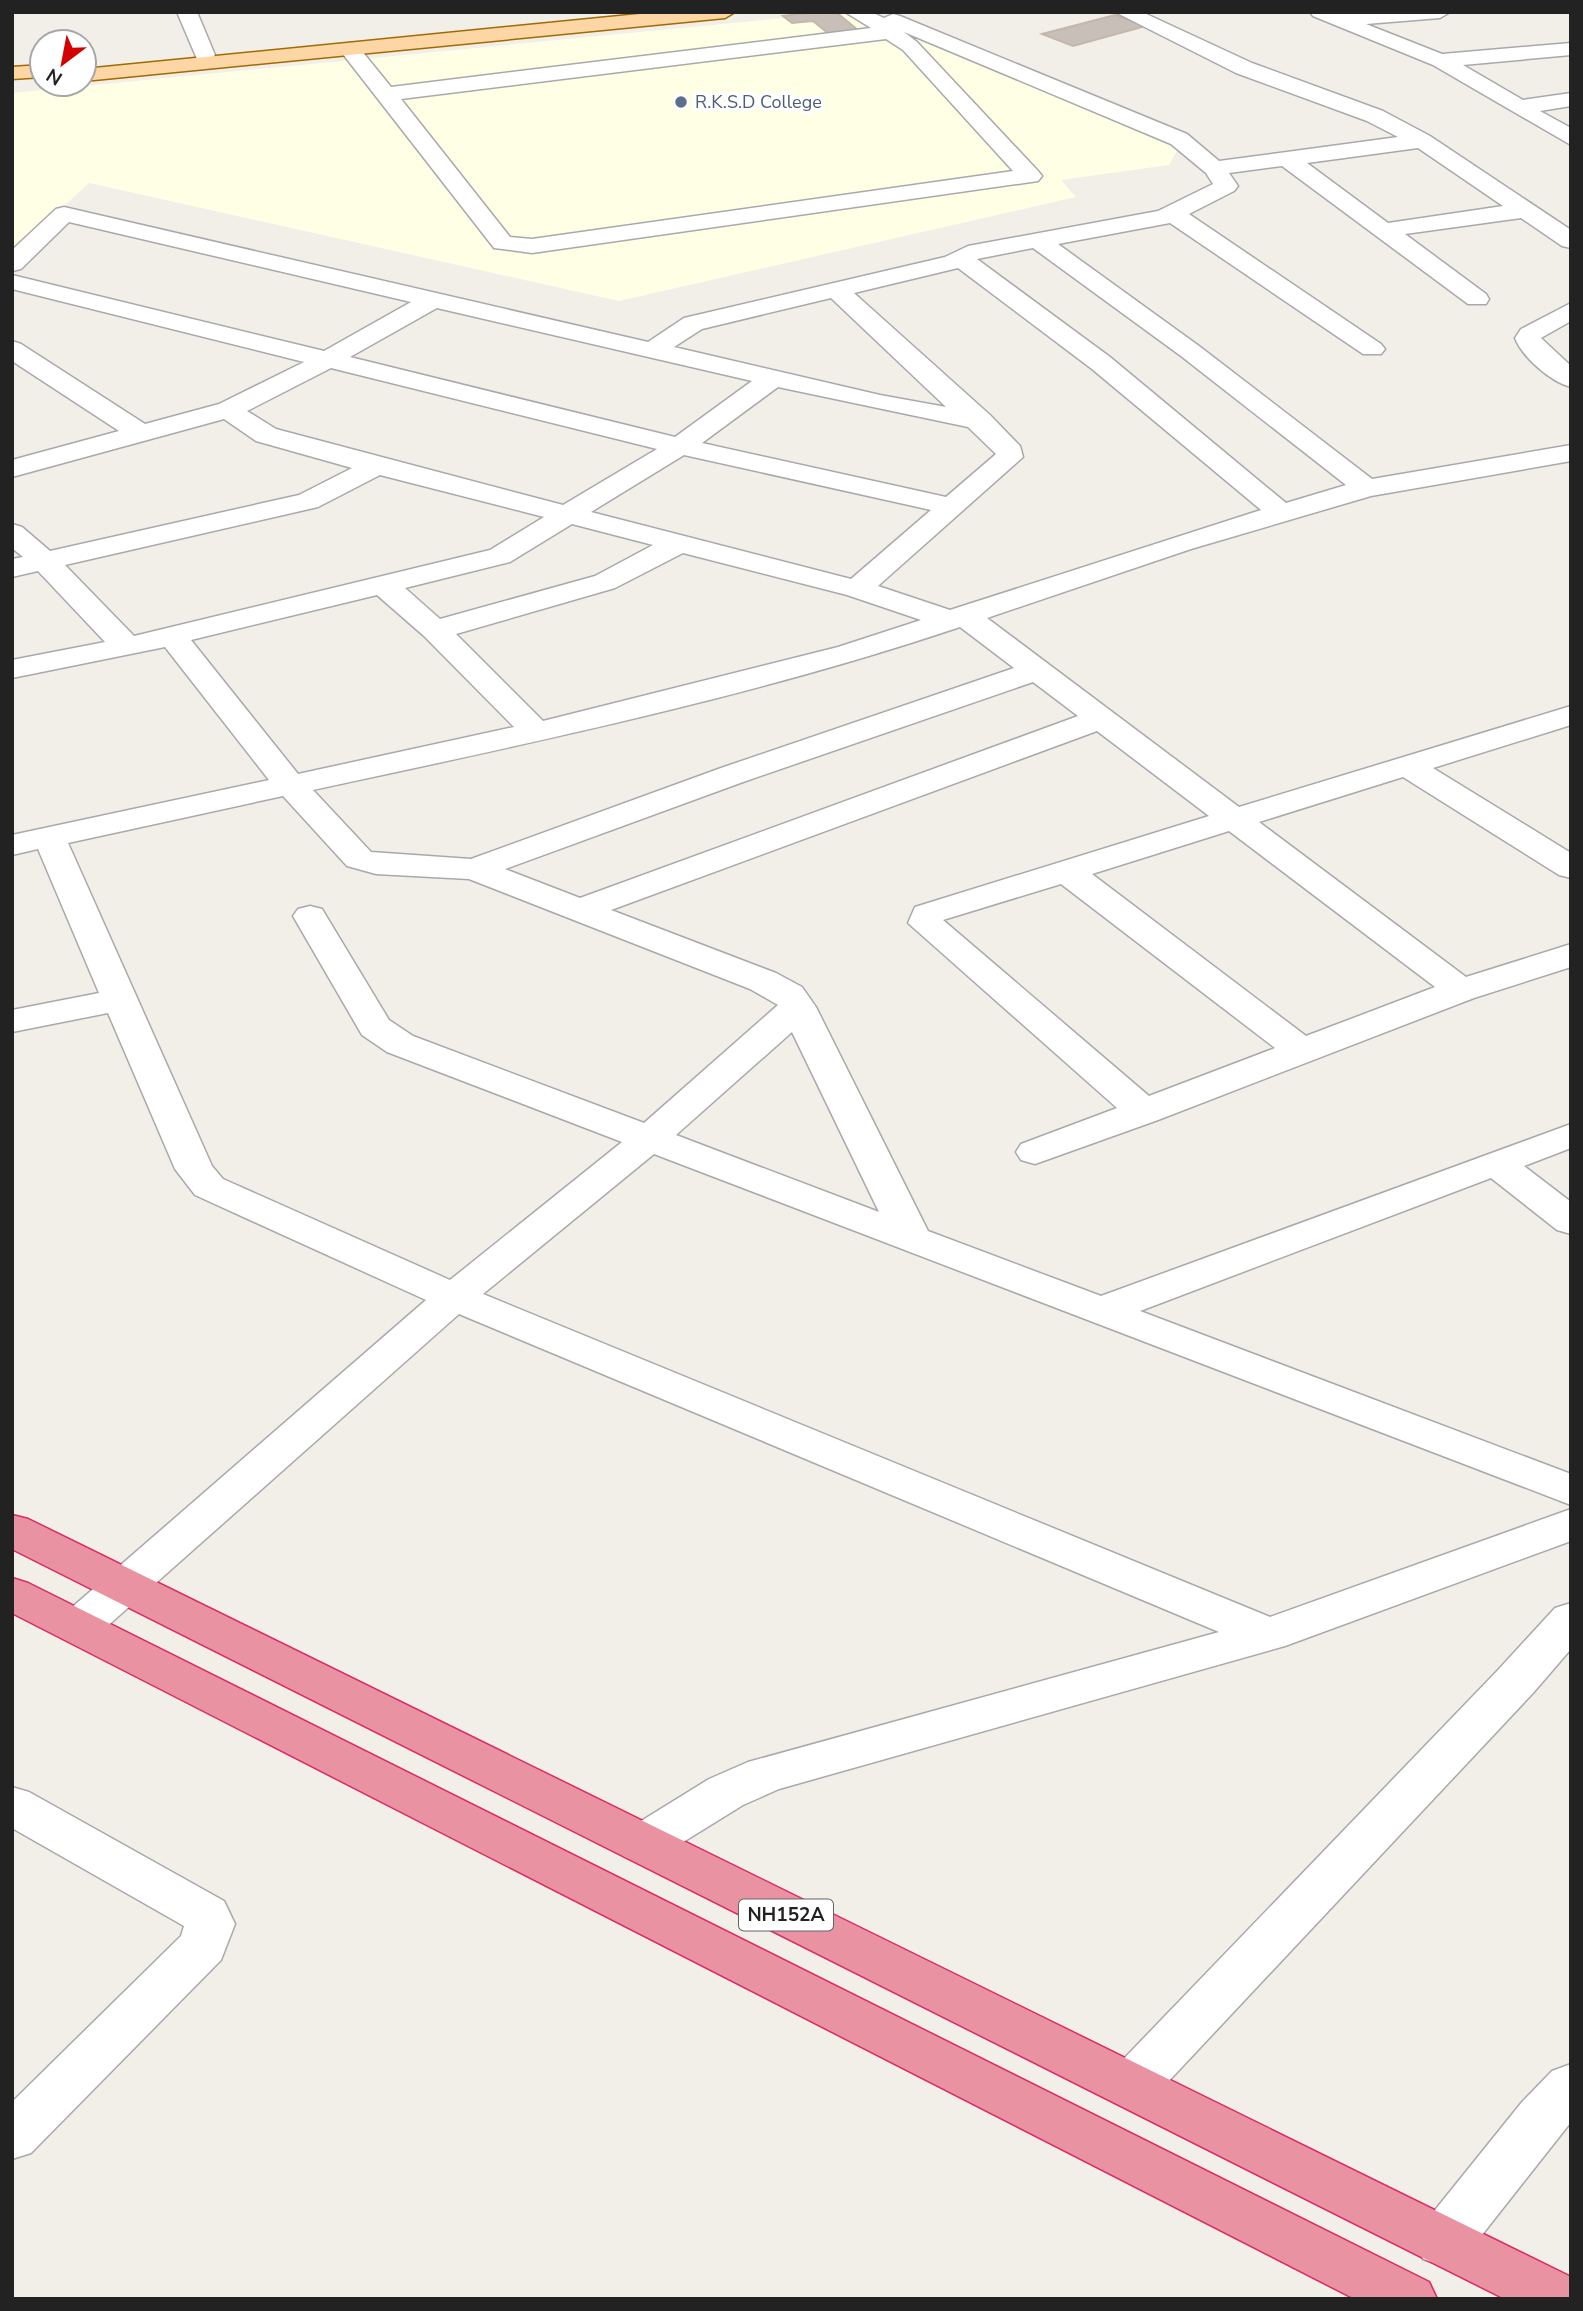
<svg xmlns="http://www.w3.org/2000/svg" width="1583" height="2311" viewBox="0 0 1583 2311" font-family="'Nunito Sans',sans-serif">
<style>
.education{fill:#ffffe5}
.building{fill:#c7bfb8;stroke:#c4b6ab;stroke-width:2}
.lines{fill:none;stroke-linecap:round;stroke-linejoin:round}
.minor-casing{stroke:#a9a9a9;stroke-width:3}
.major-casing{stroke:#a06b00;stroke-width:3}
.highway-casing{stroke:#dc2a67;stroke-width:3}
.minor{fill:#fff;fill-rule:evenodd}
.major{fill:#fcd6a4;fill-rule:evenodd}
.highway{fill:#e892a2;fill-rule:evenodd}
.service-dot{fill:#5c6f8a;stroke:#fff;stroke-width:2.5}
.labels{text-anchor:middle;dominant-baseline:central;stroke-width:7;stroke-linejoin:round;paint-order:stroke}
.far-service-label{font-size:18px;fill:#4e5e75;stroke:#fff;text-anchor:start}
.shield{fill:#fff;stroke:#646464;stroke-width:2}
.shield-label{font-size:19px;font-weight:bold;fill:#222}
</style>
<rect width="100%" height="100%" fill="#f2efe9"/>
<path class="education" d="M846,12h23l313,130 -13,23 -108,15 15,17 -457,104 -530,-118 -77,71v-161z"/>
<path class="building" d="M815,12h21l23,19 -30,3 -16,-13 -21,2 -9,-7z
M1115,15l31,11 -73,20 -31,-12z"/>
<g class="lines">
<defs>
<path id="minor" d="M177,12h20l18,43 -4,4h-14z
M845,12h26l13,6 9,-4 7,2 287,118 32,27 179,-24 -31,-16 -131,-48 -121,-61h27l110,51 131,48 47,25 141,94v18l-9,-2 -41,-28 -116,16 81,60 3,5 -3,5h-18l-186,-138 -53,7 9,13 -4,5 -45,23 192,130 4,5 -4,5h-18l-193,-131 -112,21 141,102 173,133 199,-34v16l-200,35 -180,53 -204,69 252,189 332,-101v19l-138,43 138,85v25l-12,-3 -156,-98 -144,45 207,155 105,-33v23l-97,31 -316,122 -123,44 -14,-4 -5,-8 5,-8 96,-36 -209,-185 7,-16 294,-91 -112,-85 -486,179 165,63 26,14 14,20 112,224 173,65 470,-172v24l-47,18 47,36v32l-14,-4 -66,-52 -351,133 431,163v31l-917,-351 -171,140 787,323 301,-108v32l-286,105 -506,143 -36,16 -84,52 -17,6 -17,-6 -8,-13 8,-13 84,-52 39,-17 471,-130 -760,-318 -365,324 -16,5 -16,-5 -7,-11 7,-11 364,-316 -231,-105 -20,-26 -67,-156 -96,19v-22l87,-17 -61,-144 -26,6v-20l257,-55 -104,-133 -153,31v-18l93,-18 -67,-71 -26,6v-18l11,-2 -11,-9v-24l10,3 28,24 249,-56 53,-27 -96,-27 -32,-22 -212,58v-17l107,-29 -107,-70v-20l9,3 124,80 74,-20 85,-42 -292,-73v-14l312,76 87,-49 -342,-80 -48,47 -9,2v-21l44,-41 8,-2 584,135 36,-24 261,-61 23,-11 190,-35 55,-27 -7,-11 -35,-29 -267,-112 13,10 121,129 4,5 -4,5 -506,72 -38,-5 -155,-199 4,-4h14l34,42 480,-59zM886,39l17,11 110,121 -481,68 -22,-2 -109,-138zM1418,148l85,58 -115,17 -81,-60zM1033,248l148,108 165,129 -60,18 -176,-146 -133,-98zM958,268l134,101 169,141 -311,100 -72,-24 145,-129 -3,-11 -30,-31 -136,-122zM831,298l115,109 -66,-12 -206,-48 28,-18zM437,308l315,73 -77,56 -325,-80zM331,368l326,81 -94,56 -287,-76 -29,-18zM778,387l190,40 28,27 -50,43 -244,-54zM684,455l247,55 -80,69 -260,-67zM380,475l164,42 -54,33 -356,86 -69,-71 253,-58zM572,524l81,21 -58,31 -155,43 -35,-31 105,-26zM683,553l164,42 74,25 -83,27 -295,74 -87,-87 159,-46zM377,595l47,41 90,91 -216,47 -107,-134zM960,627l54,41 -293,100 -250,91 -100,-7 -58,-62c217,-47 436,-92 647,-163zM1033,682l45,34 -498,182 -75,-29 238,-87zM283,796l64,70 29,8 93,5 281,110 28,16 -134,118 -231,-87 -24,-16 -67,-111 -12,-3 -12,3 -5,7 69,119 25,17 235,90 -172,138 -227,-101 -11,-13 -144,-323zM1229,831l206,156 -129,49 -214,-162zM1061,884l214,164 -126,48 -206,-176zM792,1032l87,180 -203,-77z
M1310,12h140l-10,6 -74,6 76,30 129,-11v12l-108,10 60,35 48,-7v13l-31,5 31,17v17l-138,-80 -120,-49z
M1571,303v18l-30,17 30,28v21c-20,-5 -49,-30 -56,-49l6,-9z
M1571,1603v46l-38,44 -382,407 -19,7 -19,-7 -8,-15 8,-15 386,-401 56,-61z
M12,1787l17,5 195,109 11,23 -14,36 -190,193 -19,6v-57l169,-166 3,-10 -172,-98z
M1571,2064v58l-108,137 -20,7 -20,-7 -8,-17 8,-17 99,-123 30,-31z"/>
<path id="major" d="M660,12h75l-10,6 -641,63v-12z
M42,65v12l-30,2v-12z"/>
<path id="highway" d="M12,1515l16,4 1543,758v22h-66l-1493,-750z
M12,1578l16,5 1401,699 8,17h-82l-1343,-686z"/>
</defs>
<use href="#minor" class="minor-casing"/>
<use href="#major" class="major-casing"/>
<use href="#highway" class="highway-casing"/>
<use href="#minor" class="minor"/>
<use href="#major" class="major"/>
<use href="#highway" class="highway"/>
</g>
<circle class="service-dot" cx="681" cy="102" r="7"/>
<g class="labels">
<g class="far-service-label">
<text x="695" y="102">R.K.S.D College</text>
</g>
<rect class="shield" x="739" y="1899.5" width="94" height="31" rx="5"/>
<g class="shield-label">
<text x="786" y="1915">NH152A</text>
</g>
</g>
<rect width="1583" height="2311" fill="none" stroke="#222222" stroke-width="28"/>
<g transform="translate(63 63) rotate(212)"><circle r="33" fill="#ffffff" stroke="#a7a7a7" stroke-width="2"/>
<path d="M0-5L12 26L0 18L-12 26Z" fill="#d40000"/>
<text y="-10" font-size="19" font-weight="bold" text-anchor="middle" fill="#222222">N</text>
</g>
</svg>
